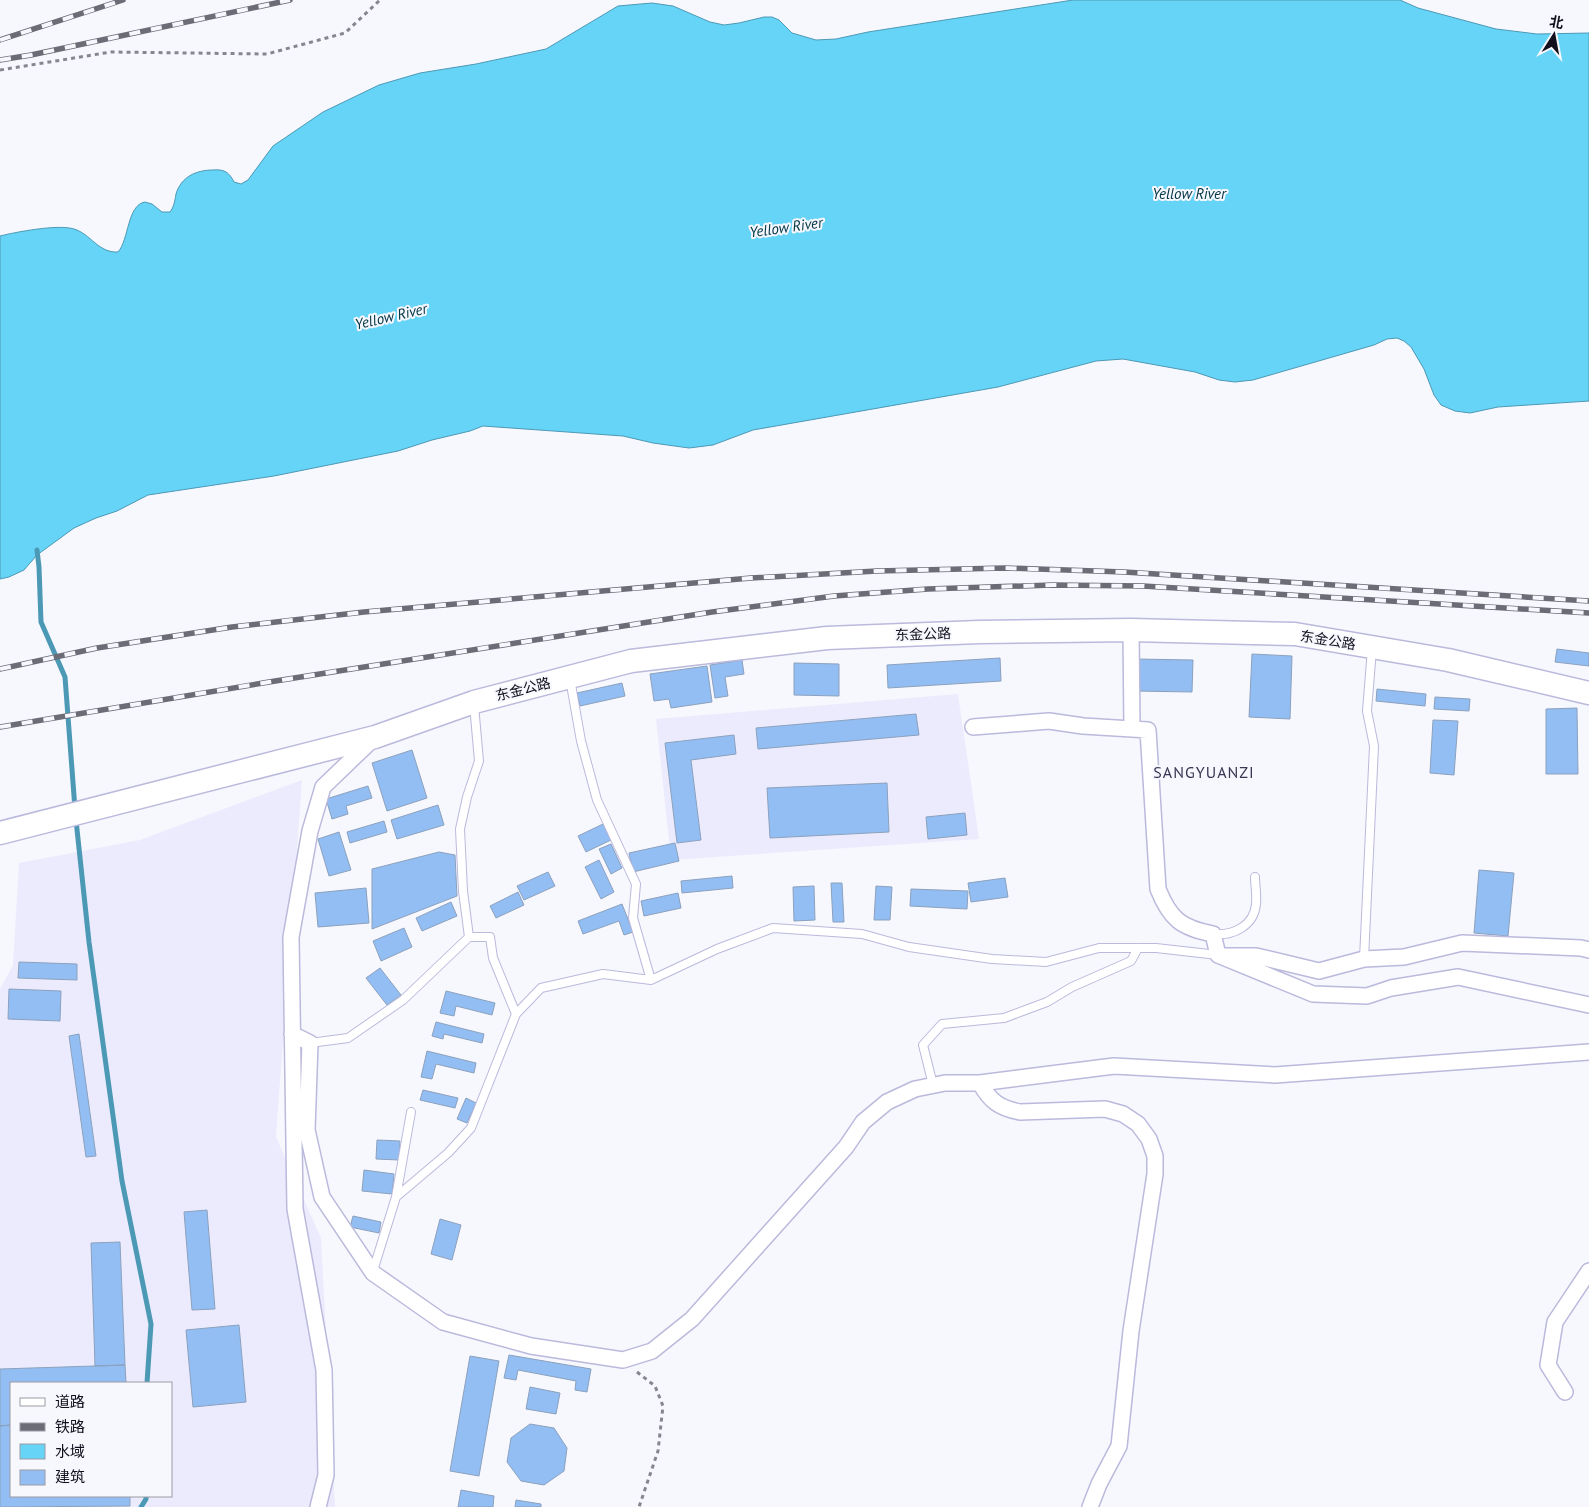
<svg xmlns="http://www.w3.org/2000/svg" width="1589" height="1507" viewBox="0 0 1589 1507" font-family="'PT Sans','Noto Sans SC',sans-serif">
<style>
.built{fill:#ecebfd;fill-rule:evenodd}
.water{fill:#66d4f7;stroke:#4c99b5}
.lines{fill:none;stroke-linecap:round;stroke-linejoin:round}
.stream{stroke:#4c99b5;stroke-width:5}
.building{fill:#93bef3;stroke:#8ba1bd}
.lane-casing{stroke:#bbb9dc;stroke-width:10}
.street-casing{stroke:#bbb9dc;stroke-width:18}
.secondary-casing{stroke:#bbb9dc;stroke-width:25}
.path{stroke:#86868f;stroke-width:3;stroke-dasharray:4 4;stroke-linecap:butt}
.lane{stroke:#fff;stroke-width:8}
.street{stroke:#fff;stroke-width:15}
.secondary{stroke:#fff;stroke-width:22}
.rail-casing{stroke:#6c6c76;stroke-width:5.5}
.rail{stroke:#f7f7fe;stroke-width:4;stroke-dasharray:11;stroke-linecap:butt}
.labels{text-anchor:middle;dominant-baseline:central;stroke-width:4;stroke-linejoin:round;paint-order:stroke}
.street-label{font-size:14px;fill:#11101c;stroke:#f7f7fe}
.water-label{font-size:15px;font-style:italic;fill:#003543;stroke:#f7f7fe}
.quarter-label{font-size:16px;letter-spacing:1px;fill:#383652;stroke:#f7f7fe}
</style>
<rect width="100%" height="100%" fill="#f7f7fe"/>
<path class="built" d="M958,694l21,145 -308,21 -15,-141z
M302,780l-26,357 45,101 14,269h-335v-518l13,-24 6,-102 121,-23zM11,1383h160v113h-160z"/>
<path class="water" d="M1073,0h327l18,8 78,21 41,5 52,-1v368l-91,6 -28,6 -15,-2 -14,-6 -7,-10 -10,-26 -13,-22 -7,-6 -7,-3 -10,1 -13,6 -121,35 -18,2 -16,-2 -24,-8 -72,-13 -27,2 -98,26 -245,43 -40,15 -24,3 -36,-5 -30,-7 -140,-10 -13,5 -38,9 -34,11 -124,25 -126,19 -31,16 -21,7 -22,10 -37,27 -13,15 -15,7 -9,2v-343c16,-4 58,-12 74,-7 17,5 24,24 44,23 11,-12 9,-47 27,-50l7,2 10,8h8c4,-5 5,-12 6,-18 5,-17 20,-24 37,-24 11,-1 16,2 21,12l7,2 7,-4 25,-34 50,-34 56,-27 41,-12 56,-9 70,-15 72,-43 34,-3 21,3 37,16 14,3 15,-2 25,-6h8l7,3 13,13 24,7 20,-1 32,-7z"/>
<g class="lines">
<path class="stream" d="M37,550l2,17 2,55 24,55 10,132
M76,820l13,122 33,239 29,143 -4,59
M141,1507l5,-8v-3"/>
</g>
<path class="building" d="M1557,649l32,4v13l-34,-4z
M1252,654l40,2 -2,63 -41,-2z
M1000,658l1,23 -113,7 -1,-23z
M1136,659l57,1 -1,32 -57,-1z
M742,660l2,14 -19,3 3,19 -13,2 -5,-33z
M794,663l45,1v32l-45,-1z
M707,666l5,36 -41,6 -2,-9 -15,2 -4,-27z
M622,683l3,13 -45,10 -3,-13z
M1377,689l49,5 -1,12 -49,-5z
M1435,697l35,2 -1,12 -35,-2z
M1577,708l1,66h-32v-65z
M916,714l3,21 -161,14 -2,-21z
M1433,720l25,1 -4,54 -24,-2z
M734,735l2,19 -45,6 10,80 -24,3 -12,-100z
M412,750l15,48 -40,13 -15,-48z
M887,783l2,49 -119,6 -3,-50z
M368,786l4,12 -26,8 2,8 -16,5 -6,-20z
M438,805l6,20 -47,14 -6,-19z
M965,813l2,22 -39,4 -2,-22z
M384,821l3,11 -37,11 -3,-11z
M603,824l8,16 -25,12 -8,-16z
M339,832l12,38 -22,6 -11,-37z
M675,843l4,18 -46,11 -4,-19z
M611,844l11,24 -11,6 -12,-25z
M439,852l16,3 2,41 -85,33v-60z
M599,860l15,32 -13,7 -16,-32z
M1479,870l35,3 -6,63 -34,-3z
M548,872l7,14 -31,14 -7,-14z
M732,876l1,12 -51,5 -1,-12z
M1005,878l3,19 -37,5 -3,-19z
M831,883h11l2,39h-11z
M814,886l1,34 -21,1 -1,-34z
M876,886l16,1 -2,33h-16z
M366,888l3,35 -51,4 -3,-34z
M911,889l57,2 -1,18 -57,-3z
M518,892l6,13 -28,13 -6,-12z
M678,893l3,15 -37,8 -3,-15z
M451,902l6,14 -35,15 -6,-13z
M622,904l11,28 -9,3 -5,-14 -36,13 -5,-13z
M404,928l8,19 -31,14 -8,-20z
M19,962l58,2v16l-59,-2z
M380,968l21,27 -14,10 -21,-27z
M9,989l52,2 -1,30 -52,-2z
M446,991l49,12 -3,12 -36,-9 -2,10 -14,-3z
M436,1022l48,12 -2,9 -38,-9 -1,5 -11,-3z
M79,1034l17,122 -10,1 -17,-121z
M427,1051l49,12 -2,10 -38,-9 -4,15 -11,-2z
M423,1090l35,8 -3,10 -35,-8z
M466,1098l10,5 -9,20 -10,-4z
M377,1140l23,1 -1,19 -23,-1z
M364,1170l30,4 -2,20 -30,-3z
M207,1210l8,99 -23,1 -8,-98z
M353,1216l28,6 -2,11 -29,-6z
M440,1219l21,6 -9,35 -21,-6z
M120,1242l5,123 -30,1 -4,-123z
M239,1325l7,77 -53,5 -7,-77z
M509,1355l82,14 -4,23 -12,-2 1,-9 -58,-11 -2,10 -12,-2z
M470,1356l29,5 -20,115 -29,-5z
M125,1365l1,18h-115v42l-11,1v-57z
M530,1387l30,6 -4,21 -30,-5z
M530,1424l24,4 13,20 -3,23 -20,14 -23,-4 -14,-19 4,-24z
M11,1425v71h119v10l-130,1v-81z
M461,1490l33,6 -1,11h-35z
M516,1500l25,4v3h-26z"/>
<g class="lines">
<defs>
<path id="lane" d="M570,679l11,62 16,59 39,84 -3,34 18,62
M1213,934c20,2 41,-8 43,-30 1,-9 -1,-19 -1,-27
M469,937l-6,-46 -3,-62 7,-32 12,-36 -5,-56
M1364,959l10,-213 -7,-35 5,-62
M310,1043l38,-5 55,-38 66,-63h21l3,21 23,56
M933,1085l-10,-40 19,-21 62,-6 43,-16 25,-15 59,-26 7,-13
M396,1197l15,-85
M373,1271l23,-74 52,-44 23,-25 45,-114 25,-26 62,-14 48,6 66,-31 56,-21 89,6 47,13 83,12 54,3 53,-14h57l62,7"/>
<path id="street" d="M1131,630l1,99 16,1 10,159c12,30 23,39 55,45l5,21
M973,727l76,-6 34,5 49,3
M1218,955l95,39 54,2 24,-8 67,-11 131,28
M1224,956h32l63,15 45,-12 40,-2 58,-14 119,5 8,2
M292,1034l18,9 -3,87 15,67 51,76 70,49 88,24 92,14 29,-9 40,-32 154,-172 17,-25 24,-20 28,-13 30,-6h35l134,-17 161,9 314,-23
M980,1083c10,18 19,25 40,29l85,-3 18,5 15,10 11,15 6,17v18l-24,157 -12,115 -20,38 -9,23
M1565,1392l-17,-27 7,-43 34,-51
M318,1507l8,-32 -2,-105 -29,-161 -4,-272 19,-106 13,-44 50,-48"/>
<path id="secondary" d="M0,833l375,-96 99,-35 157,-41 196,-23 152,-6 152,-2 164,4 153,26 141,33"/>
</defs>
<use href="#lane" class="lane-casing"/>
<use href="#street" class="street-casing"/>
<use href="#secondary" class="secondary-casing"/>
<path class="path" d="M0,70l111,-18 156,2 78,-21 35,-33
M637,1372l18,14 8,20 -5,45 -19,56"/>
<use href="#lane" class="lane"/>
<use href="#street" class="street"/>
<use href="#secondary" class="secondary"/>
<defs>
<path id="rail" d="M0,40l123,-40
M0,60l31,-5 259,-55
M0,669l97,-21 135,-21 132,-15 387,-34 126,-7 128,-3 119,4 465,29
M0,727l269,-45 443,-70 122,-16 94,-7 125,-4 90,1 446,27"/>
</defs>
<use href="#rail" class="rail-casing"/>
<use href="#rail" class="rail"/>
</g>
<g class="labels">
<g class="street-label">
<text transform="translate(923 634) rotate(-2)">东金公路</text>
<text transform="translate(1328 640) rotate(9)">东金公路</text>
<text transform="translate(523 689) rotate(-14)">东金公路</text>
</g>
<g class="water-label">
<text x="1189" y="193">Yellow River</text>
<text transform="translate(786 227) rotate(-8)">Yellow River</text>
<text transform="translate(391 316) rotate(-13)">Yellow River</text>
</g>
<g class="quarter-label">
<text x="1204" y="772">SANGYUANZI</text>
</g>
</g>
<rect x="10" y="1382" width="162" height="115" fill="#f7f7fe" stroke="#9b9ba4"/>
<rect x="20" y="1398" width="25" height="8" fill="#ffffff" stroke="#9b9ba4"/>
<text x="55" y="1407" font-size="15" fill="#11101c">道路</text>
<rect x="20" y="1423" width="25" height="8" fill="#6c6c76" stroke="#9b9ba4"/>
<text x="55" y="1432" font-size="15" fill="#11101c">铁路</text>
<rect x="20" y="1444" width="25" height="15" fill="#66d4f7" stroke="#9b9ba4"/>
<text x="55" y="1457" font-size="15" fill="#11101c">水域</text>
<rect x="20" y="1470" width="25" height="15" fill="#93bef3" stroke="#9b9ba4"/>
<text x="55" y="1482" font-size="15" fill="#11101c">建筑</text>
<g transform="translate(1554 35) rotate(11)" stroke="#f7f7fe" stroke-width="4" paint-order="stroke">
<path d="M0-4L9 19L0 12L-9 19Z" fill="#11101c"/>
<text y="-8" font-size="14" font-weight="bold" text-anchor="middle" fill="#11101c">北</text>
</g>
</svg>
